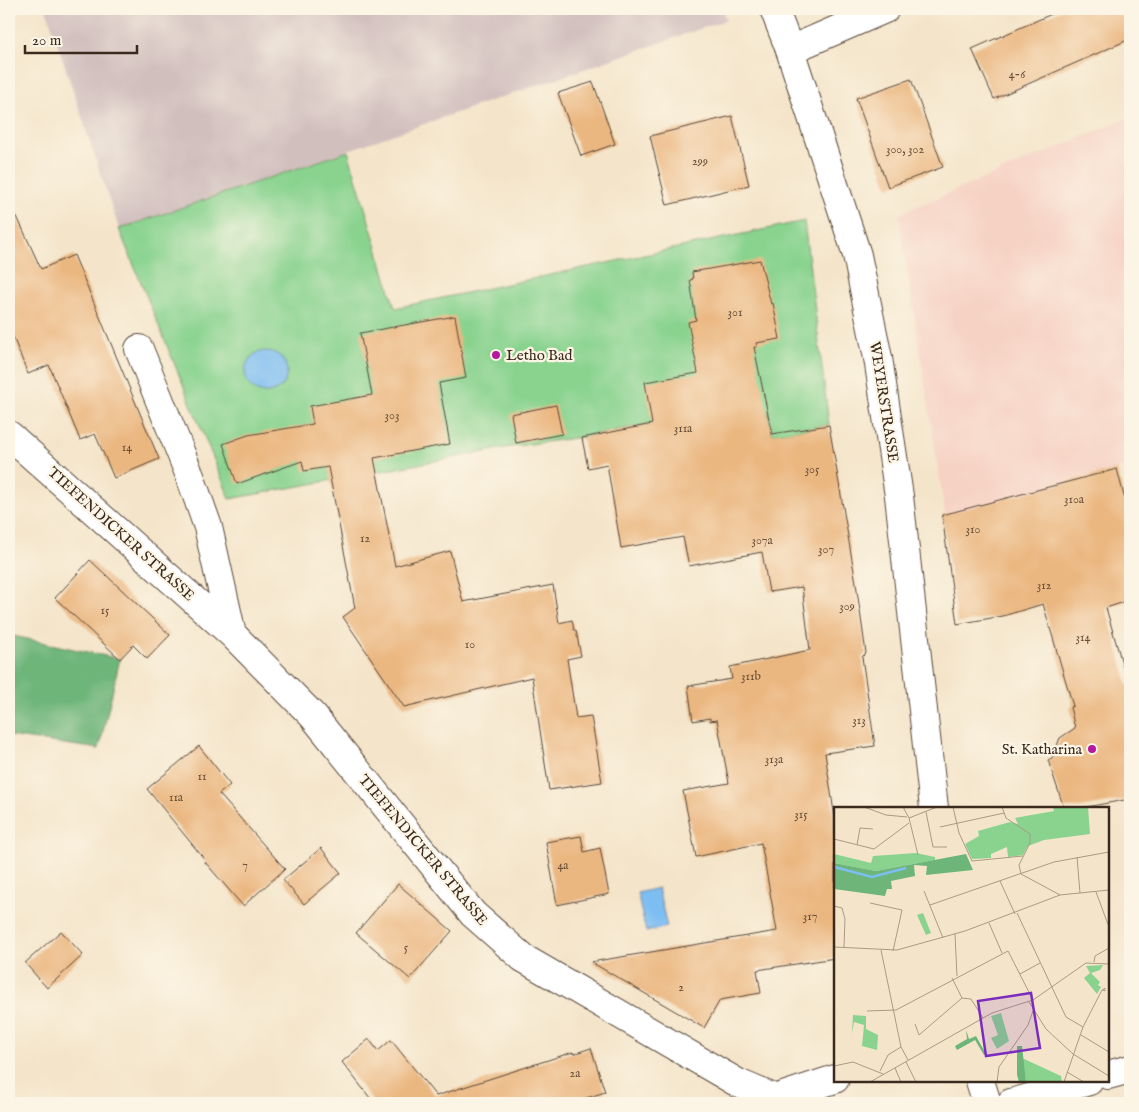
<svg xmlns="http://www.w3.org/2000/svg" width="1139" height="1112" viewBox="0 0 1139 1112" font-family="'IM FELL English',serif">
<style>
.built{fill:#f6d2c4}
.industrial{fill:#d1bfbe}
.green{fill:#89d38f;stroke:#627e56}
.forest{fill:#6eb57a;stroke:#54704c}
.water{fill:#7dbef2;stroke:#5c7488}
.building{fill:#ebb781}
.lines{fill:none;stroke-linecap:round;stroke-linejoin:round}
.minor-casing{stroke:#574638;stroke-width:30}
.major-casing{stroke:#574638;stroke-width:30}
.minor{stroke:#fff;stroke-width:28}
.major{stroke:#fff;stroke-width:28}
.poi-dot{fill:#b5179e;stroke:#fcf5e5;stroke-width:2}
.labels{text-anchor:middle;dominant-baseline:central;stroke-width:4.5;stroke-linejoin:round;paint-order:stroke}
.number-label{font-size:12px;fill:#674d37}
.poi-label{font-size:15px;fill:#3b2a1e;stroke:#fcf5e5;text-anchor:start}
.street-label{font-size:15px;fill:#3b2a1e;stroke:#fcf5e5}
.inset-river{fill:none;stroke:#7dbef2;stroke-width:2.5}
.inset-road{fill:none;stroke:#aa9a85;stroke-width:1}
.view{fill:#7b2cbf;fill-opacity:0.15;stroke:#7b2cbf;stroke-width:2.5}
.inset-edge{fill:none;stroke:#3b2a1e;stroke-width:2.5}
</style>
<rect width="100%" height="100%" fill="#fcf5e5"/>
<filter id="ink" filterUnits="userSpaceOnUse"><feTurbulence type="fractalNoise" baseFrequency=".02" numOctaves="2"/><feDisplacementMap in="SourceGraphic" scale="10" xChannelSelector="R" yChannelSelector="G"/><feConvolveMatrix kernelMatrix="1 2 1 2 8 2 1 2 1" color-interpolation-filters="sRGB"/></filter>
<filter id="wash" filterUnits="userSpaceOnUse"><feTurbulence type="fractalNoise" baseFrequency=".0096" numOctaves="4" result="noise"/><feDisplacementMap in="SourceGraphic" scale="20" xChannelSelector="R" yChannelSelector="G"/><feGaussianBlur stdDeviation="1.12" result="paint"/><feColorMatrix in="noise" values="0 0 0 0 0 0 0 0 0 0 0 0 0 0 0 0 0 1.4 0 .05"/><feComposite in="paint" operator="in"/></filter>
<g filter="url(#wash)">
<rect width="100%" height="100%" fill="#f4e5ca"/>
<path class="built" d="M1130,117v348l-185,49 -46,-300z"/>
<path class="industrial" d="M46,9h676l4,11 -607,209z"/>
<path class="green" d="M348,151l47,157 409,-87 25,204 -57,9 -4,-22 -11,2 -34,-4 -141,27 -66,9 -286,53 -111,-270z"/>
<path class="forest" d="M9,635l111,24 -21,90 -90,-13z"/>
<path class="water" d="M245 372a21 21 0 1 1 42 0a21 21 0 1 1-42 0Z
M658,888l9,39 -21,5 -9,-39z"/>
<g id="blocks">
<path class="building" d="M1063,9h67v30l-136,60 -22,-50z
M911,79l32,88 -55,20 -32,-89z
M593,82l22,62 -34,12 -23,-63z
M732,116l17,69 -82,20 -17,-69z
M9,199l32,70 33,-14 85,204 -45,19 -19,-44 -15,6 -31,-75 -21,9 -19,-47z
M760,260l11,44 2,-1 7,36 -24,4 1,4h-3l18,87 57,-9 27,158 10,70 -4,4 13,89 -50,7 10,66v139l-78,12 4,23 -41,7 -16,28 -113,-66 186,-31 -16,-88 -65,14 -13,-66 46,-8 -12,-63 -7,1v-3l-17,3 -5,-35 44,-7 -2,-12 80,-17 -8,-63 -33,5 -7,-40 -73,14 -6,-29 -62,11 -14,-84 -19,4 -6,-30 70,-14 -7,-42 53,-9 -10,-51 8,-2 -6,-40 3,-1 -1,-7z
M455,316l11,62 -27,5 11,61 -76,14 21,108 55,-15 13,51 90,-17 6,38 13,-3 2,10 2,1 5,25 -14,3 9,59 15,-2 11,66 -53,8 -17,-113 -128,30 -61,-90 12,-9 -27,-141 -24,4 -2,-10 -65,23 -14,-40 25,-9 65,-11 -3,-18 62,-11 -12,-62z
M556,405l6,29 -46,9 -5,-29z
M1117,469l13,50v81l-24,8 20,69 4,25v97l-49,9h-17l-16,-48 4,-2 8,-20 15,-10 -5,-21 3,-1 -30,-102 -40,12 -46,8 -15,-109z
M90,560l80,75 -23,24 -14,-14 -13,14 -65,-61z
M199,746l31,39 -11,9 66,75 -42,37 -39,-45 1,-1 -58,-71z
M581,836l3,16 16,-4 9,46 -52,11 -11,-63z
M321,848l20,25 -37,31 -21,-24z
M398,884l54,47 -42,48 -54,-46z
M61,931l22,24 -36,33 -22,-25z
M369,1039l9,12 13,-11 45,56 137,-44v2l18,-6 14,44 -34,11h-197l-32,-41z"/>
</g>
</g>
<g filter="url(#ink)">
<use href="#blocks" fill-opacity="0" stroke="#574638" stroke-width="1"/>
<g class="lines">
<defs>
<path id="minor" d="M790,50l95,-41
M139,349l51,127 18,51 24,107
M9,435l223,199 81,82 160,198 50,44 215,125 38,16
M1108,1075l22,-6
M762,1103l73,-24
M1011,1103l78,-22"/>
<path id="major" d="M774,9l16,41 67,205 21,103 21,138 35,312
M980,1081l7,22"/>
</defs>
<use href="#minor" class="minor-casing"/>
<use href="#major" class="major-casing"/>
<use href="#minor" class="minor"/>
<use href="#major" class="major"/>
</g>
</g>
<g class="poi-dot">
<circle cx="496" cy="355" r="5"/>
<circle cx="1092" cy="749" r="5"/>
</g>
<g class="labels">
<g class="number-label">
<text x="1017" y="74">4-6</text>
<text x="905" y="149">300, 302</text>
<text x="700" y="161">299</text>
<text x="735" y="312">301</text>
<text x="392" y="415">303</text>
<text x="683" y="428">311a</text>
<text x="127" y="447">14</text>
<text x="812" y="469">305</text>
<text x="1074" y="499">310a</text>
<text x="973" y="529">310</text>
<text x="365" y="538">12</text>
<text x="762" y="540">307a</text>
<text x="826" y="549">307</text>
<text x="1044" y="585">312</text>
<text x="847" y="606">309</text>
<text x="105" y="610">15</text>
<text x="1083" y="637">314</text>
<text x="470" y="644">10</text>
<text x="751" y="676">311b</text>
<text x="859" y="720">313</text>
<text x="774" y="759">313a</text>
<text x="202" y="776">11</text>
<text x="176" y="797">11a</text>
<text x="801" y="814">315</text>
<text x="245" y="865">7</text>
<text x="563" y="865">4a</text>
<text x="810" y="916">317</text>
<text x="406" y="947">5</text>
<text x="681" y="987">2</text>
<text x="575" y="1073">2a</text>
</g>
<g class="poi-label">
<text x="506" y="355">Letho Bad</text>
<text x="1082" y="749" text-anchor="end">St. Katharina</text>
</g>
<g class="street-label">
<text transform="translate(884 402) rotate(81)">WEYERSTRASSE</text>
<text transform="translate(121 534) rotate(42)">TIEFENDICKER STRASSE</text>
<text transform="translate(423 850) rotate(50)">TIEFENDICKER STRASSE</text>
</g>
</g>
<g transform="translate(834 807)">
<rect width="275" height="275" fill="#f4e5ca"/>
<path d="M219,0h35l2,27 -46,6 -16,6 -5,9 -15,2 -1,-10 -16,7v4l-19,1 -7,-15 14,-8 -1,-5 32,-9 8,2 -3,-6 39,-7zM82,46l19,4v3l-59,11 -42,-8v-9l37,9 2,-7zM89,106l8,20 -5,2 -9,-20zM269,158l-3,5 -9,3 9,9 -2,3 3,2 -4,7 -13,-16 6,-5 -4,-7zM167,206l8,28 -12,8 -6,-11 7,-3 -7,-19zM19,208l13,1v13l12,6 -1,15 -15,-4 2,-21 -10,-3 -2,12zM188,251l39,18 1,6h-36z" fill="#89d38f"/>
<path d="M132,47l7,16 -47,5 1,-9 -13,-1 1,11 -24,5 1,8h-5l-2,7 -51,-7v-26l42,8zM132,223l3,9 7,-3 10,18 -2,1 -9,-15 -18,10 -2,-4 12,-7zM183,239h5l4,36h-7l-2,-7z" fill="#6eb57a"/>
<path class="inset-river" d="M0,60l38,10 34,-9"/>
<path class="inset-road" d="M30,0l22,8 21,2M69,0l6,11 28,-11M119,0l6,26 13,28 51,-5M168,0l4,11 24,16v9l-11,22 2,9 39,21M92,5l7,35h14M75,11l9,37M106,20l64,-14M0,32l40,10 35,-26M23,38l3,-17 13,1M243,50l3,36M166,74l15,33M90,84l19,47M262,85l13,35M36,96l32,7 -9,41M96,98l124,-43 55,-10M0,99l8,2 3,11 -1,28M183,106l49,104 17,10M155,116l13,30M121,127l2,42M0,140l63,3 68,-19 95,-36 49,-5M47,143l20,97 7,13M260,155l1,-6 14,-8M186,167l20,-11M118,171l10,20 9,1 12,19M195,195l17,27 27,25 36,22M33,204l29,-1 112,-59 25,49M81,217l4,11 43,-37M247,228l28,17M72,255l10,20M0,259l19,-4 30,12M61,261l6,14M46,264l8,-16 13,-8M233,265l17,10M36,275l122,-69 41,-13 53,-37 23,1M163,275l2,-15 29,-42 5,-14M230,275l19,-55 19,-37 3,1v-3l-3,2"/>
<path class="view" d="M197,186l9,55 -54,8 -8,-55z"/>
<rect width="275" height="275" class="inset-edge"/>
</g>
<rect width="1139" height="1112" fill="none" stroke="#fcf5e5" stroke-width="30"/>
<path d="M25 45v8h112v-8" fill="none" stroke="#3b2a1e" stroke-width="2.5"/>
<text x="32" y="45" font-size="15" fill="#3b2a1e" stroke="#fcf5e5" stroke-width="4" paint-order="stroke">20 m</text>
</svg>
